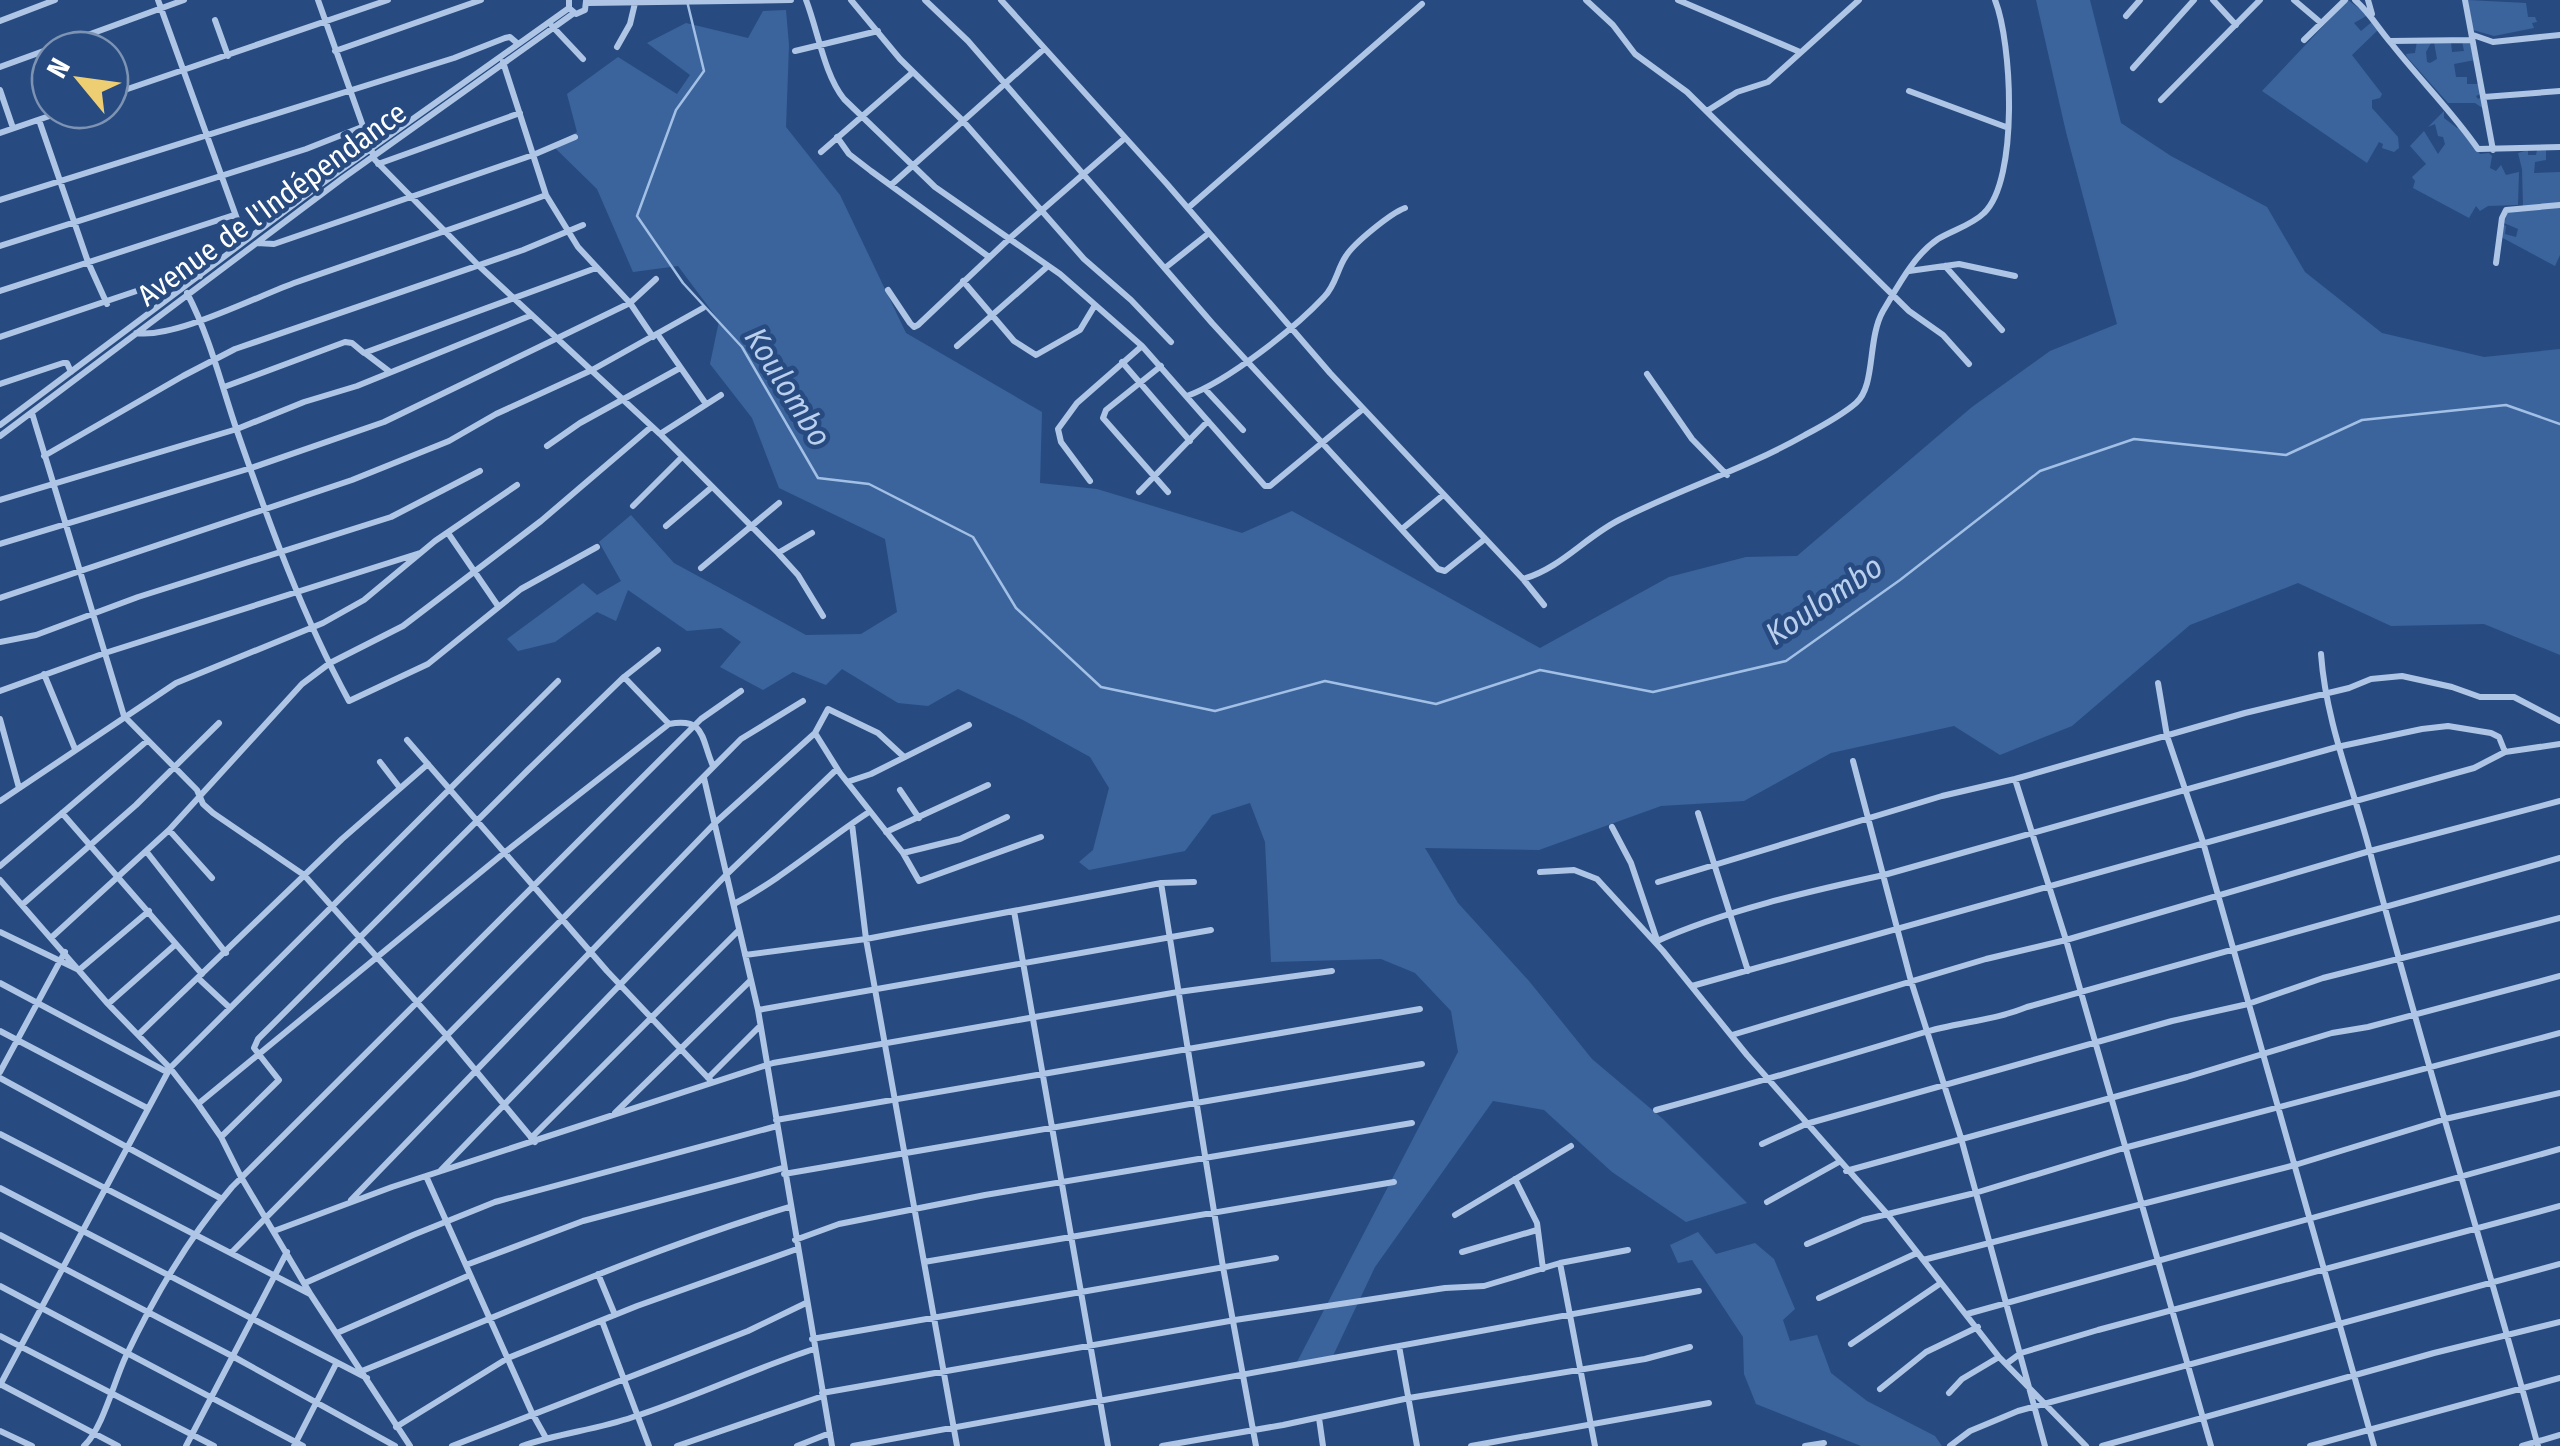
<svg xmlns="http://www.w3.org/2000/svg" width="2560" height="1446" viewBox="0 0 2560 1446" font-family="'Fira Sans Condensed',sans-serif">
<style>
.green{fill:#3b649d}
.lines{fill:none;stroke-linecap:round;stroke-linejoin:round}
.stream{stroke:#a2c0e6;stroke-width:2.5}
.minor{stroke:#aec5e6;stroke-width:6}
.labels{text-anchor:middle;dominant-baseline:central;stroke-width:9;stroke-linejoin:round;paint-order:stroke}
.street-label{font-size:30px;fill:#fff;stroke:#274b80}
.water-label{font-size:32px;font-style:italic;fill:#b9cfed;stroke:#274b80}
</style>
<rect width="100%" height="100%" fill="#274b80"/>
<path class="green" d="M2036,0h54l31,123 50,33 96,51 38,65 77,61 102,24 76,-8v306l-76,-31 -93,2 -93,-43 -108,42 -118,101 -72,29 -46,-29 -123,27 -87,48 -83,5 -122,44 -114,-2 33,55 71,78 63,78 71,60 84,84 -61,19 -74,-50 -68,-62 -51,-9 -118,166 -44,93 -34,2 161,-310 -7,-41 -36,-38 -34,-14 -110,3 -6,-120 -15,-39 -38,12 -27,36 -96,19 -10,-8 14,-12 16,-62 -19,-31 -67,-37 -65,-31 -30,17 -30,-3 -56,-34 -16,16 -33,-13 -30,18 -43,-23 21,-25 -20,-14 -34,3 -59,-41 -12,31 -19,-9 -42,30 -37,9 -11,-12 76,-56 14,12 24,-14 -22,-39 32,-27 43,48 132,72 55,-1 36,-22 -12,-73 -106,-51 -27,-70 -42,-54 9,-43 -41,-55 -45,6 -36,-83 -44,-43 24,-14 -10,-38 51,-37 59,37 13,-19 -43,-32 39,-20 62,15 15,-27 23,-1 3,35 -3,82 54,68 66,138 136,79 -2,71 57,6 145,44 50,-22 248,137 129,-71 77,-20 51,-1 175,-149 78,-56 67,-27 -51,-192z
M2348,0l20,15 -14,8 7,8 12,-10 5,9 -26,25 30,39 -2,4 -8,2v8l26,29 1,11 -5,4 -12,-4 1,-4 -4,-2 -12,21 -105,-72z
M2468,0l58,3 2,14h7l2,5 -5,1 2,5 -40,8 -21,-6z
M2417,41l14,2 -5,9 1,10 3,1 7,-4 -3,-17h17l1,10 12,-1 -2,-10 9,1 4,18 -21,4 2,13h11v7h13v10l-4,2 2,3 4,-2 2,12 -9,-6h-27l-41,-46 -1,-3 9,-1z
M2444,111v7l13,10 3,-2 20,28 9,-1 3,3 -2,12 6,3 5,-6 5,10 13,-3 -1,33 -30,1 -8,5 -4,-5 -7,12 -56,-30 2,-7 -3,-4 14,-13 -16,-18 14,-15 14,23 7,-10 -2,-7 -5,-1 -3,-12 -7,3z
M2546,149v11l-11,2 -1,11 26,-1v31l-37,3 -1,-37 -4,-16 10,-3v5h8l1,-5z
M2560,206v49l-5,11 -54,-29 1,-13 4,2 -1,8 11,3 2,-8 -14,-6 4,-12z
M1698,1232l18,22 39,-11 19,16 21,50 -12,11 7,21 27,-6 14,38 36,28 68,35 7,10h-81l-105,-42 -12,-30 -1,-37 -51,-77 -14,3 -8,-18z"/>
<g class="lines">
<path class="stream" d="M687,1l17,70 -28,39 -39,106 46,67 59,64 76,131 51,6 104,53 43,71 85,79 114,24 110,-30 111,23 104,-34 113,22 133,-31 114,-81 140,-109 94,-32 152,16 76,-35 144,-15 54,19"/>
<path class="minor" d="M158,0l87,241
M318,0l57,160 103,105 182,169 118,119 20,22 25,41
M569,0v8l7,6 9,-4 1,-9
M806,0c12,31 18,74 38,99l91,88 125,87 82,72 123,140h5l93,-77
M851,0l49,59 63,62 121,138 47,41 40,42
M925,0l43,41 244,282 226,246 7,2 40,-32
M1001,0l166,184 163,189 193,206 21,26
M1586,0l27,25 22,29 52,38 222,219 34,24 26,29
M1678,0l122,52
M2213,0l23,25
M2294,0l26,22
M2355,0c15,13 23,28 36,43 28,36 61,68 87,106l82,-2
M2368,0l4,14
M2465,0l28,150
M587,3l204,-3
M2126,16l14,-16
M215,20l13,36
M0,21l55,-21
M552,26l31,33
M2473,35l20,7 67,-7
M2304,40l41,-40
M2390,41l82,-1
M617,47l13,-23 5,-21
M335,51l146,-51
M795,51l83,-20
M503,62l43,133 32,52 52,56 23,34
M0,67l184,-67
M2133,68l61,-68
M0,90l13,38
M1909,91l97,36
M110,95l278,-95
M2484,97l76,-6
M2161,100l99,-100
M1707,111l30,-19 31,-10 91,-82
M39,120l49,142 19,42
M0,133l67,-23
M837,137l12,17 22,17 118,86
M821,152l91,-79
M378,164l142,-51
M891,185l153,-136
M0,200l454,-142 51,-20 5,-1 7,6
M1188,208l234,-204
M257,243l17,1 259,-89 42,-18
M0,246l306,-97 56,-22
M2496,263l6,-45 4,-8 54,-5
M1945,266l57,64
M1165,268l44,-35
M1909,271l50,-7 56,12
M963,281l51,60 22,14 44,-25 15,-25
M888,290l22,33 4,4 4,-2 92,-87 115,-100
M0,291l234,-76
M187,293c23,44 34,91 50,138 32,92 65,184 112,270l79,-37 93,-75 76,-42
M136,333c39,6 121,-37 161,-51 83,-29 166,-56 249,-87
M658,335l48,69
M0,337l193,-65 7,4
M957,346l91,-80
M365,353l25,19
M1122,362l68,79
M1161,366l-55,44 -3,8 65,74
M1647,374l45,65 35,36
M0,384l63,-21h4l4,9
M224,387l121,-45 7,1 12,10 232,-85
M1205,389l38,41
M1187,396c41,-15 107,-67 137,-99 12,-12 13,-28 22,-41 8,-13 45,-43 59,-48
M32,413l92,303 73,74 6,14 10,9 91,62 143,161 88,106
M0,425l317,-238 252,-179
M660,434l61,-39
M0,436l343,-258 231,-165
M547,446l33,-23 100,-55
M44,456l139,-80 52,-27 288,-99 60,-25
M1090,481l-29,-39 -3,-13 19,-26 65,-57
M1139,492l69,-71
M0,500l237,-71 67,-27 53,-16 175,-71
M633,506l49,-49
M666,526l46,-39
M1402,529l40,-33
M448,533l50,73
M0,544l251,-76 133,-46 246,-119 26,-24
M778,553l34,-20
M701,568l78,-65
M1523,579c38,-11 61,-41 96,-59 61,-31 126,-51 186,-85 17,-9 36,-19 51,-32 20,-17 11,-64 27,-92 15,-25 31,-56 55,-72 15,-9 34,-14 46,-26 35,-33 28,-171 11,-213
M0,598l352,-118 97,-39 47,-27 96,-44 111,-62
M0,642l36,-7 102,-38 253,-80 89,-46
M2321,654c5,69 32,132 49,198 52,199 114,396 168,594
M44,674l31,75
M624,677l45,47
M2158,683l9,53 36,106 171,604
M0,691l105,-38 315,-100
M0,719l19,69
M407,740l200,231 105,111
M904,757l-26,-24 -50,-24 -13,24 25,40 63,80 16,28 122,-44
M1853,761l58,220 50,157 84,308
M380,762l20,26
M704,778l54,232 74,436
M2015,779l51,161 145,506
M847,782l24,-8 98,-49
M900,790l19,28
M0,801l176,-118 147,-60 41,-23 71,-59 82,-56
M62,813l140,161
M1698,813l50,158
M852,824l14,115 91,507
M1612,827l19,36 26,77
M169,830l43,48
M886,832l102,-47
M146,851l80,102
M903,853l57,-14 47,-22
M0,866l147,-125
M1540,872l34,-2 23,9 66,72 84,104 141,160 111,142 87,89
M0,880l108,124 62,64 28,36 23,33 20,40 70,118 99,151
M1658,882l284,-86 73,-17 230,-66 104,-25 22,-9 31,-3 50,11 28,10h34l46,24
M1161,883l62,384 33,179
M23,904l113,-99 83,-82
M734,904c49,-26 89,-62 135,-92
M1014,911l94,535
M0,932l79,38 70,-59
M52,937l117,-107 133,-146 28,-21 73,-37 138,-105 110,-94
M1655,942c68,-31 155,-51 229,-67l453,-128 85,-18 26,-3 43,7 8,4 6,15
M745,955l121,-16 295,-56 33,-1
M198,978l32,30
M0,983l167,89
M1692,986l782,-218 31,-16 55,-8
M108,1004l68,-60
M758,1010l453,-80
M0,1031l147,77
M138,1035l204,-196 86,-75
M1732,1035l254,-76 80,-19 304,-89 190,-50
M0,1072l65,-120
M0,1078l222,121
M708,1078l51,-51
M198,1104l306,-251 165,-129c37,-7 32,15 44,42
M1656,1110c89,-24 177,-50 266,-77 35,-11 71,-12 105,-26l533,-149
M615,1113l136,-133
M776,1120l644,-111
M0,1134l310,160
M221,1137l58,-57 -25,-32 4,-9 270,-269 96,-93 34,-27
M531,1138l208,-208
M1762,1144l44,-20 366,-103 76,-17 75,-26 237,-60
M441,1170l287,-297 109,-104
M1846,1171l341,-94 145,-44 36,-6 192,-51
M784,1174l638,-110
M426,1176l106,237 14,25
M1515,1179l22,44 6,46
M0,1188l367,190
M351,1200l365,-378 99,-89
M1767,1202l72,-40
M1455,1215l116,-69
M274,1231l118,-44 381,-124 405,-71 154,-21
M0,1235l234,122 161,89
M795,1240l44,-16 146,-29 427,-72
M1807,1244l56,-24 112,-27 149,-45 436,-115
M1462,1252l75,-22
M231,1253l510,-514 62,-38
M1923,1260l372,-95 150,-46 115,-26
M924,1262l470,-80
M1560,1263l35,183
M466,1265l117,-44 200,-53
M598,1274l17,41
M305,1283l108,-48 82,-33 282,-76
M0,1286l303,160
M1819,1298l98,-45
M1967,1314l593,-165
M602,1321l47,125
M337,1333l133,-58
M0,1336l214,110
M812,1339l464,-81
M1851,1344l90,-61
M1399,1346l18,100
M2006,1364l15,-11 77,-23 462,-124
M362,1371c142,-57 281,-120 427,-164
M0,1384l118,62
M0,1385l170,-317 388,-387
M1880,1389l46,-37 52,-25
M822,1393l413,-73 210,-32 39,-2 76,-23 68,-13
M1949,1393l13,-14 37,-22
M1319,1418l4,28
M396,1427l112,-69 129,-52 160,-57
M0,1431l32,15
M84,1446c19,-18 30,-65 42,-90 29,-61 62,-118 106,-169l469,-468 40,-28
M186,1446l101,-194
M294,1446l42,-82
M452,1446l296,-115 58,-28
M522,1446c37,-13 74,-16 111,-29 62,-20 120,-48 181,-68
M677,1446l146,-50
M797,1446l33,-13
M853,1446l846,-155
M1162,1446l121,-21 126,-27 236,-39 45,-12
M1471,1446l238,-43
M1805,1446l19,-3
M1950,1446l20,-15 48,-20 542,-147
M2102,1446l332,-93 126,-31
M2310,1446l250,-68
M2522,1446l38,-11"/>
</g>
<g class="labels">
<g class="street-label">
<text transform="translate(272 204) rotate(-36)">Avenue de l'Indépendance</text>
</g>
<g class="water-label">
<text transform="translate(788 387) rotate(58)">Koulombo</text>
<text transform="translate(1824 600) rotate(-34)">Koulombo</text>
</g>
</g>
<g transform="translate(80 80) rotate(299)"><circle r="48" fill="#274b80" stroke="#7d93b3" stroke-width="2.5"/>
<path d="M0-8L18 38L0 25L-18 38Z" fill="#eece73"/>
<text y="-15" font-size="28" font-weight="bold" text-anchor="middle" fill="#ffffff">N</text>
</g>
</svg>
